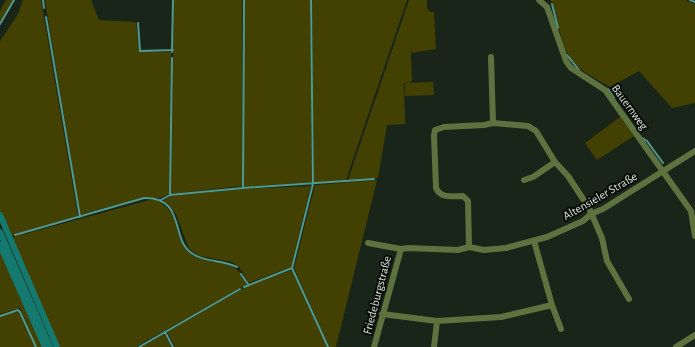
<svg xmlns="http://www.w3.org/2000/svg" width="695" height="347" viewBox="0 0 695 347" font-family="'Alegreya Sans',sans-serif">
<style>
.green{fill:#434102}
.lines{fill:none;stroke-linecap:round;stroke-linejoin:round}
.stream{stroke:#4f9990;stroke-width:2}
.canal{stroke:#147a70;stroke-width:6}
.street{stroke:#5e7240;stroke-width:6}
.labels{text-anchor:middle;dominant-baseline:central;stroke-width:4;stroke-linejoin:round;paint-order:stroke}
.street-label{font-size:12px;fill:#dae2da;stroke:#080d08}
</style>
<rect width="100%" height="100%" fill="#192519"/>
<path class="green" d="M6,0h7l-13,22v-11z
M23,0h18l37,216 -69,20 -9,-21v-174l18,-27z
M45,0h46l8,20 37,2 3,29 32,1 -2,142 -8,4 -17,-1 -64,18z
M174,0h68v186l-71,8z
M244,0h66l2,182 -69,5z
M312,0h95l-61,180 -32,3z
M409,0h18v8l3,4h4l2,37 -25,4 1,29 -8,1 1,41 -18,1 -9,53 -30,2z
M550,0h135l10,4v99l-23,5 -33,-37 -29,16c-11,-7 -25,-13 -34,-22 -15,-15 -18,-43 -23,-62z
M433,82l1,13 -29,1v-13z
M620,117l14,19 -37,24 -12,-17z
M377,180l-41,167h-7l-35,-79 21,-83z
M311,186l-20,81 -42,16 -10,-16 -7,-5 -33,-6 -10,-7 -13,-35 -13,-13 8,-5 71,-7z
M153,199c28,10 19,34 34,52 12,14 35,7 49,18 5,3 8,10 11,15l-111,63h-79l-47,-109z
M0,245l45,102h-8l-17,-39 -20,6z
M292,270l35,77h-152l-8,-15 82,-47z
M13,312h6l16,35h-35v-31z
M164,334l8,13h-31z"/>
<g class="lines">
<path class="stream" d="M43,0l1,8
M690,0l5,2
M552,4l6,24
M46,17l34,200
M138,23l2,28 33,-1
M0,24l14,-24
M172,52l1,-52
M567,55l12,15
M608,89l6,9
M642,138l5,3 16,22
M243,188l1,-188
M170,195l2,-137
M161,200l9,-5 73,-7 131,-9
M15,235l129,-37c41,-1 27,39 46,54 12,10 32,8 47,15
M292,268l36,79
M241,274l7,10
M244,287l48,-19 21,-84 -2,-184
M0,316l18,-6 2,2 16,35
M165,332l8,15
M139,347l101,-58"/>
<path class="canal" d="M0,215l57,132
M0,232l50,115
M0,245l45,102"/>
<path class="street" d="M539,0l8,7 19,54 5,7 34,22 86,121 4,25
M491,57l2,66
M524,180l9,-3 22,-15
M368,243l33,6 7,-1 50,2 11,-3 15,3 22,-2 41,-11 36,-16 8,-7 12,-5 92,-58
M469,247l-1,-46 -5,-5c-11,0 -22,3 -27,-8l-2,-53 1,-5 9,-3 40,-2 9,-2 35,3 8,5 19,31 13,14 21,32 13,30 5,23 22,38
M552,305l9,24
M382,314l55,7 64,-4 51,-12 -18,-64
M374,347l27,-98
M434,347l3,-26
M676,347l19,-12"/>
</g>
<g class="labels">
<g class="street-label">
<text transform="translate(630 107) rotate(54)">Bauernweg</text>
<text transform="translate(600 196) rotate(-30)">Altensieler Straße</text>
<text transform="translate(377 295) rotate(-75)">Friedeburgstraße</text>
</g>
</g>
</svg>
